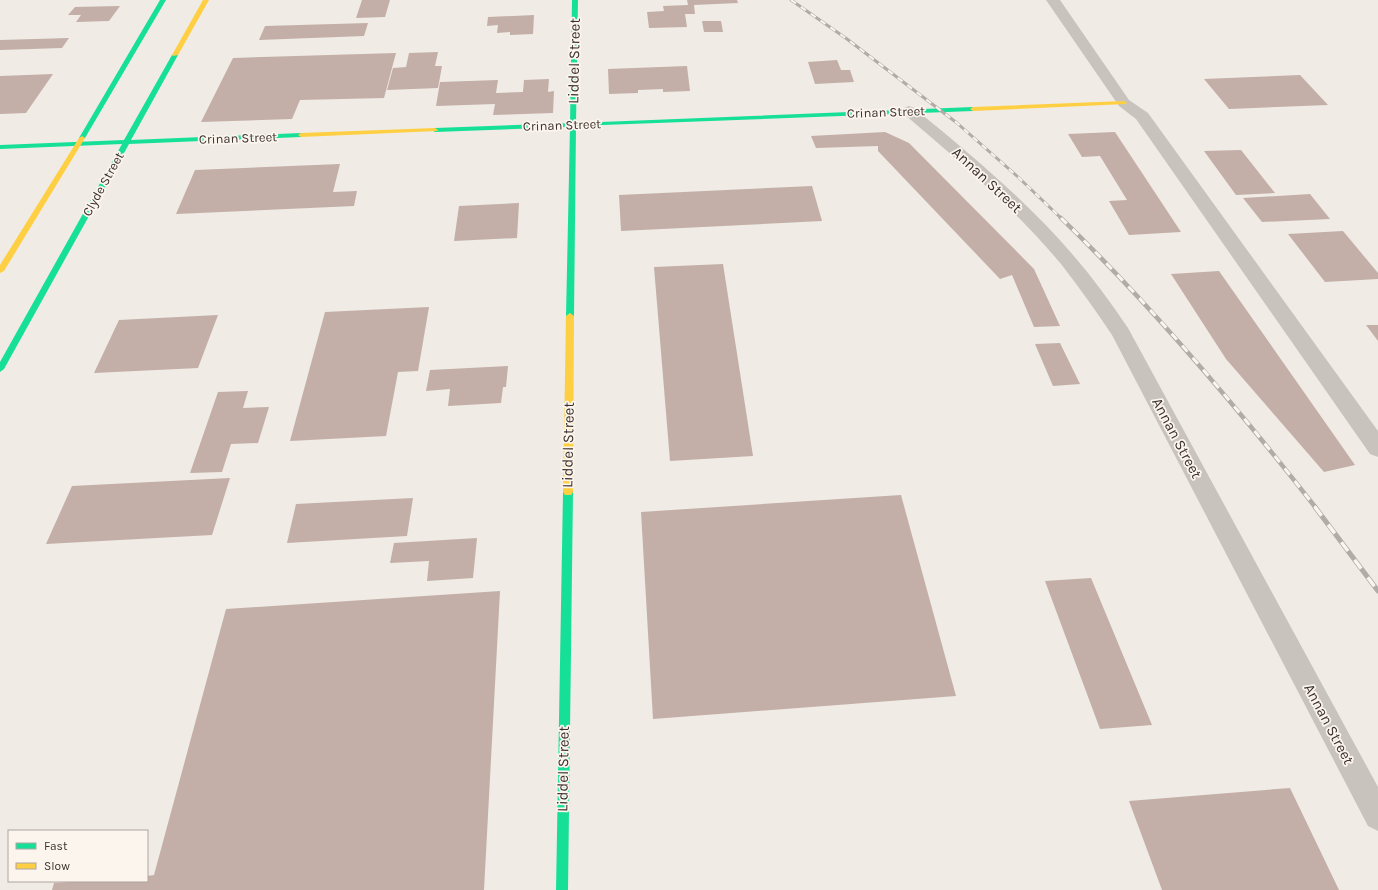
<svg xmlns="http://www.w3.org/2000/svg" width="1378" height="890" viewBox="0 0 1378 890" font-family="Karla,sans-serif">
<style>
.building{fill:#c3afa7}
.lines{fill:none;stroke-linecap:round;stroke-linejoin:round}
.street{fill:#c9c3be;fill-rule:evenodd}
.fast{fill:#16e098;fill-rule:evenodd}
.slow{fill:#ffcf43;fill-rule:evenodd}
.rail-far2-casing{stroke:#b1aca8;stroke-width:3}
.rail-far1-casing{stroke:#b1aca8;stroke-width:4.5}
.rail-casing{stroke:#b1aca8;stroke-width:5}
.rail-far2{stroke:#fbf5ee;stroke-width:2;stroke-dasharray:6;stroke-linecap:butt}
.rail-far1{stroke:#fbf5ee;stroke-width:3;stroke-dasharray:8;stroke-linecap:butt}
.rail{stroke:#fbf5ee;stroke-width:3.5;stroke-dasharray:11;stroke-linecap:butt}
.labels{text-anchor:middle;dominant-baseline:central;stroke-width:3.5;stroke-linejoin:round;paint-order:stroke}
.far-street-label{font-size:13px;fill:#3b302b;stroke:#fbf5ee}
.street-label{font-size:15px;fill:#3b302b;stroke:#fbf5ee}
</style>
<rect width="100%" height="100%" fill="#f0ebe5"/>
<path class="building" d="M362,0h28l-5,17 -29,1z
M687,0h50l1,3 -44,2 1,9h-10l2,13 -38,1 -2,-16 17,-1 -1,-5 25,-1z
M120,6l-11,15 -33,1 5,-7h-13l7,-8z
M534,15l-1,19 -23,1v-3l-13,1 1,-8 -11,1 1,-9z
M702,21h19l2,11h-19z
M368,23l-4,13 -105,4 6,-14z
M69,38l-7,10 -62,2v-10z
M438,52l-3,14h7l-4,22 -51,2 6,-22 13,-1 3,-14z
M396,53l-12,45 -84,2 -8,19 -91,3 32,-64z
M837,60l4,10h9l4,12 -39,2 -7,-22z
M687,66l3,25 -27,1v-3l-25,1v3l-29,1 -1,-25z
M53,74l-27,39 -26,1v-38z
M1300,75l28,30 -99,4 -25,-30z
M549,79l-1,13 6,-1 -1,22 -60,2 2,-11 -59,2 4,-24 58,-2 -2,13 27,-1 1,-12z
M885,132l24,11 125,126 26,57 -26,1 -22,-52 -12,4 -122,-128v-5l-62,2 -5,-12z
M1115,132l66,100 -52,3 -20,-34 18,-1 -27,-44 -18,1 -14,-23z
M1241,150l34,43 -39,2 -32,-44z
M340,164l-7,28 24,-1 -3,15 -178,8 19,-44z
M812,186l10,35 -201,10 -2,-36z
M1310,194l20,25 -68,3 -19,-24z
M519,203l-2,35 -63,3 5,-35z
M1343,231l35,42v6l-53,3 -37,-48z
M723,264l30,192 -83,5 -16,-194z
M1219,271l136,194 -31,7 -98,-113 -55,-85z
M429,307l-11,64 -20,1 -12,64 -96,5 35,-129z
M218,315l-20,53 -104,5 25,-53z
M1366,325h12v16z
M1060,343l20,41 -27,2 -18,-42z
M508,366l-2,21h-3l-2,16 -53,3 2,-17 -24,2 4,-21z
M248,391l-5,17 26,-1 -11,36 -27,1 -9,28 -32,1 28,-81z
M230,478l-18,57 -166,9 26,-58z
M901,495l55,201 -303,23 -12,-207z
M413,498l-6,38 -120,7 9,-39z
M477,538l-4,40 -46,3 2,-20 -39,2 4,-20z
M1091,578l61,147 -52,4 -55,-148z
M500,591l-16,299h-432l2,-7 27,-2h66v-5l7,-1 72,-266z
M1290,788l49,102h-177l-33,-89z"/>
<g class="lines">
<path class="street" d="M1046,0h14l69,100 19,13 230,318v26l-8,-3 -234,-335 -17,-13z
M909,106l5,2c56,46 112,92 159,147 20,23 38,48 55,73l250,459v44l-10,-5 -256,-491c-16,-24 -33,-48 -51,-71 -47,-56 -102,-103 -157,-150l-3,-3 3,-3z"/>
<path class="fast" d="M160,0h6l-81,138 -5,1 -1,-1z
M572,0h6l-2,123 397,-16 3,2 -3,2 -397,15 -2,190 -4,3 -4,-3 4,-189 -135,5 -3,-2 3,-2 135,-5z
M175,53l3,2 -47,85 170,-7 3,2 -3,2 -172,7 -125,225 -4,3v-10l122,-218 -122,5v-4l124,-5 48,-85z
M568,488l3,1 2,3 -5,398h-12l7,-398 2,-3z"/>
<path class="slow" d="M203,0h6l-31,55 -5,1 -1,-1z
M1124,101l3,2 -1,1 -153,7 -3,-2 3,-2z
M435,128l3,2 -1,1 -136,6 -3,-2 3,-2z
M82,136l3,2 -81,133 -4,2v-8l79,-127z
M570,313l4,3 -1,176 -2,3h-6l-2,-3 3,-176z"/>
<defs>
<path id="rail-far2" d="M791,0l56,39 110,84 61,54 44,42"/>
<path id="rail-far1" d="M1061,218c93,90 176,189 255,290"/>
<path id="rail" d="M1315,507l63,84"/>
</defs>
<use href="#rail-far2" class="rail-far2-casing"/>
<use href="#rail-far1" class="rail-far1-casing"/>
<use href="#rail" class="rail-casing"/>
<use href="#rail-far2" class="rail-far2"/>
<use href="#rail-far1" class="rail-far1"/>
<use href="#rail" class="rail"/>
</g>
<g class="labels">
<g class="far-street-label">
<text transform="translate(886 112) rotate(-2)">Crinan Street</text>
<text transform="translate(562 125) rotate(-2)">Crinan Street</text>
<text transform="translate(238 138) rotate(-2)">Crinan Street</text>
<text transform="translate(103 184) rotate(-61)">Clyde Street</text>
</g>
<g class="street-label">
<text transform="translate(574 61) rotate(-89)">Liddel Street</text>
<text transform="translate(987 180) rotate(43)">Annan Street</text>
<text transform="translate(1177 438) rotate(62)">Annan Street</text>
<text transform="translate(568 445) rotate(-89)">Liddel Street</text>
<text transform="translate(1329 724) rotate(62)">Annan Street</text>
<text transform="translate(563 769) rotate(-89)">Liddel Street</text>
</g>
</g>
<rect x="8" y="830" width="140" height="52" fill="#fbf5ee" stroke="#aea6a0"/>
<rect x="16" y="843" width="20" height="6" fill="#16e098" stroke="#aea6a0"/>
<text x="44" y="850" font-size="12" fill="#3b302b">Fast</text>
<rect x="16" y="863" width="20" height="6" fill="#ffcf43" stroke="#aea6a0"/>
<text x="44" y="870" font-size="12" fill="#3b302b">Slow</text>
</svg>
